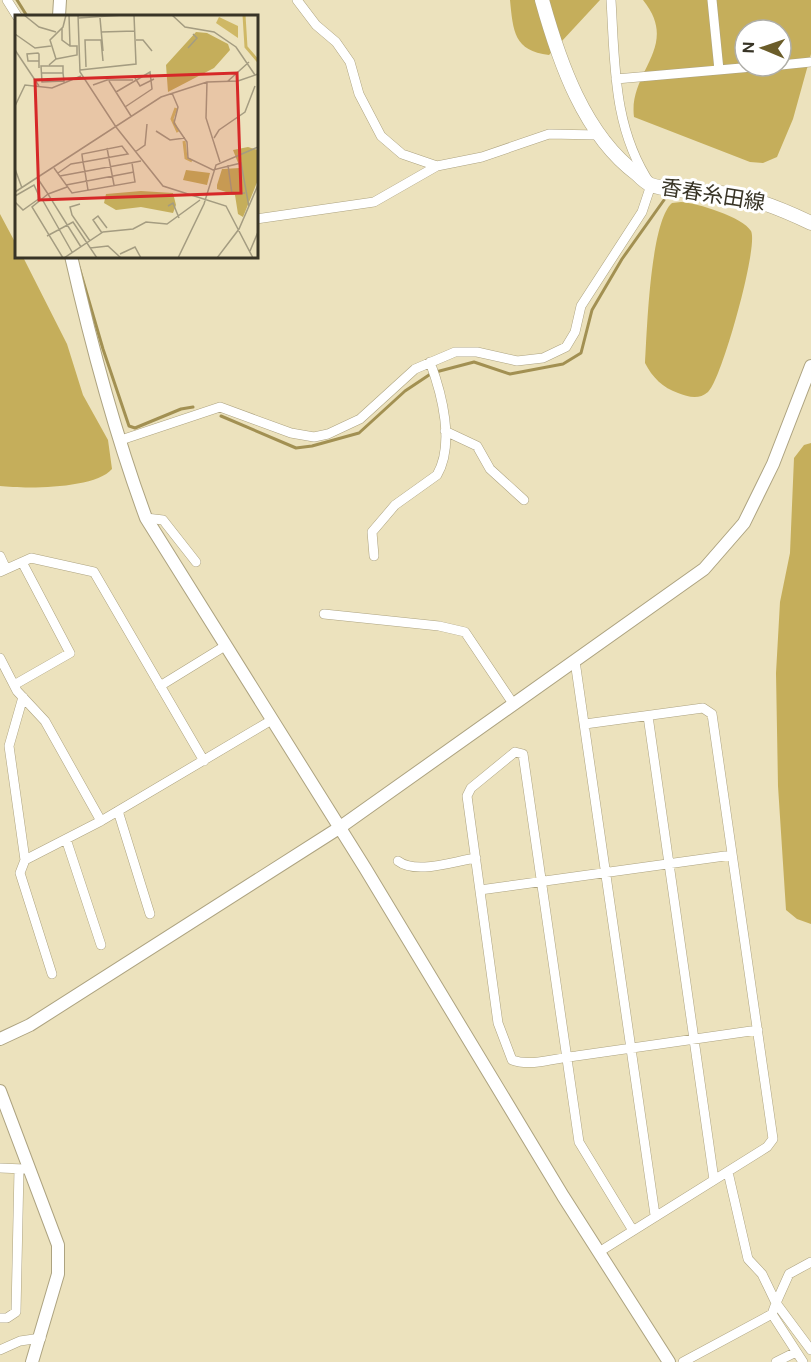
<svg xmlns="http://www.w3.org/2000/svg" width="811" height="1362" viewBox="0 0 811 1362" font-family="'DM Sans','Noto Sans JP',sans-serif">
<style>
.forest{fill:#c5ae5b;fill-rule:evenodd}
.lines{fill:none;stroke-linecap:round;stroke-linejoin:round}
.stream{stroke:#a29052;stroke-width:3}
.minor-casing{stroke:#ada380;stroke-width:10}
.tertiary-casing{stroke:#ada380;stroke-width:14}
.secondary-casing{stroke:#ada380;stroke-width:15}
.minor{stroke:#fff;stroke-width:9}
.tertiary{stroke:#fff;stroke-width:12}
.secondary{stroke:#fff;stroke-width:14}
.labels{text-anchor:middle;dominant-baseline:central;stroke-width:6;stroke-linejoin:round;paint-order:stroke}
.street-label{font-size:21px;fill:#383426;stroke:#fff}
.inset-river{fill:none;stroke:#cfb865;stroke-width:3}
.inset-road{fill:none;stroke:#a49c81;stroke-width:1.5}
.view{fill:#d62828;fill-opacity:0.15;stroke:#d62828;stroke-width:3}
.inset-edge{fill:none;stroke:#383426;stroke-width:3}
</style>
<rect width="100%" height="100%" fill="#ece2bd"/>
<path class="forest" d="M510,0h90l-51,55c-35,-4 -36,-24 -39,-55z
M643,0h168v54l-18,65 -16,38 -14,6 -13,-1 -116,-45c-6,-46 47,-70 9,-117zM745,30h36v36h-36z
M681,202c16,1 62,15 70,29 8,15 -30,151 -43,161 -9,8 -20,5 -30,1 -15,-5 -26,-16 -33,-30 2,-31 5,-141 27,-160z
M0,214l16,30v12l7,1 44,87 16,51 25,45 4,29c-17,20 -86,20 -112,17z
M811,443v481l-14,-5 -11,-9 -8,-124 -2,-113 4,-71 10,-49 4,-95 10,-13z"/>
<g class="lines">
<path class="stream" d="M17,0l10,16
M79,267l24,82 26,77 6,2 46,-19 12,-2
M221,416l75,32 16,-2 47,-13 46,-42 27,-18 42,-11 36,12 53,-10 18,-11 11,-43 30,-51 42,-59"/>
<defs>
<path id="minor" d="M7,0l10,16
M297,0l19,25 20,17 14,20 9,32 22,42 21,18 35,12
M712,0l7,70
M781,65l30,-3
M616,79l148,-13
M256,219l118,-17 63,-36 45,-9 67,-23 49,1
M445,431l32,15 13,23 34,31
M121,440l99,-33 71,26 23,4 14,-3 32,-15 55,-50 40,-17h22l40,9 26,-3 23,-11 9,-15 6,-26 61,-94 9,-27c-38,-56 -36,-120 -40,-185
M146,518l17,2 33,42
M0,556l6,13
M374,556l-2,-24 23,-27 42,-30c18,-31 5,-81 -7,-113
M0,572l31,-14 63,14 110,189
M324,614l115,12 26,6 49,73
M0,658l17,33 28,30 56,100
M575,661l80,554
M14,685l56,-32 -48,-91
M160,686l65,-40
M23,697l-14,49 16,114 -5,13 32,101
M648,716l66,464
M585,724l118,-16 9,6 61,425 -6,8 -168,105
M118,811l32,103
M66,839l35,106
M25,860l76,-39 169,-100
M398,861c18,14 56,0 78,-3
M480,890l252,-35
M0,1168l24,1
M632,1229l-53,-87 -56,-388 -8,-2 -44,36 -4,8 31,227 14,37c19,7 44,-2 64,-4 60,-8 121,-17 182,-26
M811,1262l-22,12 -13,29 35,47
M772,1314l31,48
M0,1318h7l9,-6 3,-143
M0,1350l20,-9 21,-3
M683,1362l89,-48 4,-11 -14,-29 -14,-15 -20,-87
M776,1362l20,-10"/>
<path id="tertiary" d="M59,16l1,-16
M71,256c20,88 44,178 75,262l219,350 198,328 106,166
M0,1039l30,-14 309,-197 365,-259 40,-46 29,-59 38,-98
M0,1091l58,154v29l-26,88"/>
<path id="secondary" d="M542,0c17,61 42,135 95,174 4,4 9,9 14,11 24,8 53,5 78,9 29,5 55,16 82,29"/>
</defs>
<use href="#minor" class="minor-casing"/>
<use href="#tertiary" class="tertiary-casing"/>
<use href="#secondary" class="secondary-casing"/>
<use href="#minor" class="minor"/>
<use href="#tertiary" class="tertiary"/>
<use href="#secondary" class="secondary"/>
</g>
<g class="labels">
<g class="street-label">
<text transform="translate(713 195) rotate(9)">香春糸田線</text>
</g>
</g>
<g transform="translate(15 15)">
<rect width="243" height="243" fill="#ece2bd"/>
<path d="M181,17l11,1 21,11 2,6 -16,18 -46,24 -2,-27zM233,132l10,3v30l-15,37 -5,-3 -3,-19 -18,-6v-4l5,-16 18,-1 -7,-18zM171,155l24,3 -3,12 -24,-5zM126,176l32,2 3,12 -3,8 -32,-6 -25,3 -12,-7 2,-9z" fill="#c5ae5b"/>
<path d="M204,2l19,9v12l-22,-15z" fill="#cfb865"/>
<path class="inset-river" d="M229,0l2,32 12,14M161,93l-4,11 6,13M169,126l2,17 6,3"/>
<path class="inset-road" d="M9,0l15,12 17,5M63,0l2,57 36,55 47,59 63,20 27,52M157,0l13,12 29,5 22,15 19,28M63,3l45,-3M85,3l3,33M47,13v12l8,6M86,17l34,-1M0,19l20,14 16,-2M121,25h7l9,11M173,33l9,-10 -4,-4M0,35l24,36M41,44l-6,-19 13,-13 3,-12M24,46h-11l-1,-7 11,-1 1,1v14M34,50l7,-6 21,-4v-9h-7l-1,-31M71,52l-1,-27h16l2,21M65,55l56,-6 -2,-49M26,58h22M120,63l5,8 14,-7M49,66l-22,1 -1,-16h22v7l1,8v2M94,66l22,35M213,66l21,-19M192,67l-1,36 14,44M78,70l14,-5h26M101,77l34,-20 2,17 -27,18M157,78l6,14 -4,16 13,19 1,16 25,12 28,-7 8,44M0,91l10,-21 27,3 29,-12M141,116l14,9 15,-2M199,123l5,-8 26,-18 10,-26M92,133l7,37M120,137l10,-7 2,-21M213,150l4,29 13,-1M39,153l18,25 63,-11 -3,-19M0,154l7,19M43,158l13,-9 12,-2 45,-8 -6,-8 -40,8v1l1,7 2,10 3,18M45,161l81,-15M23,164l10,15 19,-7M51,170l68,-13M0,177l146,-95 46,-15 31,-1 20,-7M0,181l19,-11 6,13M27,184l30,53M0,187l8,8 17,-12M65,189l-10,3 2,8 18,26M153,191l5,-3 6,15M87,218l-9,-13 5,-4 9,12M32,221l26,-14 24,36M75,233l18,-2 13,12M235,236l8,-19M105,239l15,-7 6,11M48,243l-31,-51 16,-13 33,53M49,243l39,-26 30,-3 13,-7 21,2 33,-24M163,243l26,-54 12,-39 42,-18M202,243l22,-29 19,-44"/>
<path class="view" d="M222,58l4,120 -202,7 -4,-120z"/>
<rect width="243" height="243" class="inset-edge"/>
</g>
<g transform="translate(763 48) rotate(272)"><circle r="28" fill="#ffffff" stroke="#afaea8" stroke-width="1.5"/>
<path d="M0-4.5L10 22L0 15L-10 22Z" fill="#6b5d2a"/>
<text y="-9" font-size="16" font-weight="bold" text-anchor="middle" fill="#383426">N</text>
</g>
</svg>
